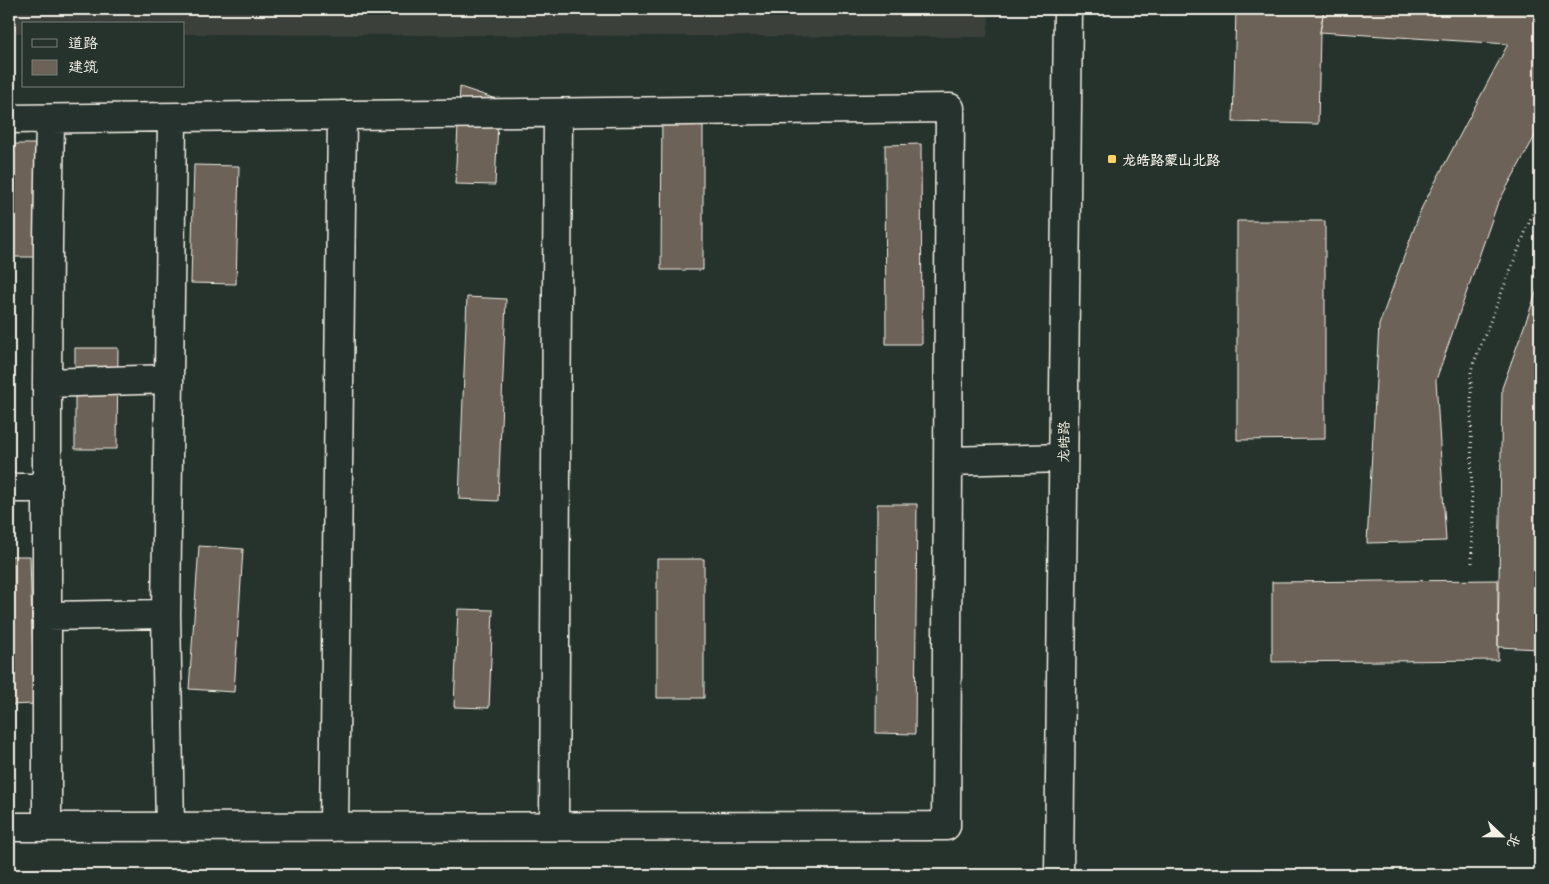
<svg xmlns="http://www.w3.org/2000/svg" width="1549" height="884" viewBox="0 0 1549 884" font-family="Mali,'LXGW WenKai TC',sans-serif">
<style>
.built{fill:#3b413a}
.building{fill:#6d6258;stroke:#f4f1e8}
.lines{fill:none;stroke-linecap:round;stroke-linejoin:round}
.minor-casing{stroke:#f4f1e8;stroke-width:31}
.tertiary-casing{stroke:#f4f1e8;stroke-width:31}
.path{stroke:#f4f1e8;stroke-width:3;stroke-dasharray:1 4;stroke-linecap:butt}
.minor{stroke:#26332d;stroke-width:28}
.tertiary{stroke:#26332d;stroke-width:28}
.poi-dot{fill:#ffd166;stroke:#26332d;stroke-width:2}
.labels{text-anchor:middle;dominant-baseline:central;stroke-width:4;stroke-linejoin:round;paint-order:stroke}
.poi-label{font-size:14px;font-weight:bold;fill:#f4f1e8;stroke:#26332d;text-anchor:start}
.street-label{font-size:14px;fill:#f4f1e8;stroke:#26332d}
</style>
<rect width="100%" height="100%" fill="#26332d"/>
<filter id="ink" filterUnits="userSpaceOnUse"><feTurbulence type="fractalNoise" baseFrequency=".02" numOctaves="2"/><feDisplacementMap in="SourceGraphic" scale="10" xChannelSelector="R" yChannelSelector="G"/><feConvolveMatrix kernelMatrix="1 2 1 2 8 2 1 2 1" color-interpolation-filters="sRGB"/></filter>
<g filter="url(#ink)">
<path class="built" d="M9,9h981l-3,28 -803,-3v-10h-160v9h-15z"/>
<path class="building" d="M1236,9h88l-4,23 -2,92 -85,-2z
M1324,9h216v118l-43,78 -61,175 10,161 -79,2 12,-218 43,-118 86,-163 -188,-12z
M460,87l39,13 -4,85 -40,-1z
M662,109h41v161h-42z
M9,144h26v113h-26z
M921,144l1,200h-36l-1,-199z
M194,165l45,1 -3,118 -45,-1z
M1237,221h88v218l-88,1z
M1540,282v367l-42,-2 4,-259z
M467,297l39,2 -8,202 -39,-2z
M75,348h43l-1,101h-42z
M877,504h40l-2,230 -39,-1z
M199,546l44,3 -9,143 -45,-3z
M9,556h21l4,148 -25,1z
M657,559h47v139h-47z
M1498,580v80l-226,2v-80z
M458,609l35,1 -4,98 -35,-1z"/>
<g class="lines">
<defs>
<path id="minor" d="M9,119l941,-11 -4,718 -937,1
M169,379l-3,235 -119,2v-233z
M169,379l3,-261
M47,383l1,-141 2,-123
M948,461l115,-3
M9,488h38
M166,614l4,213
M47,616v211
M554,826l4,-713
M334,827l8,-712"/>
<path id="tertiary" d="M1059,875l9,-866"/>
</defs>
<use href="#minor" class="minor-casing"/>
<use href="#tertiary" class="tertiary-casing"/>
<path class="path" d="M1472,563l-1,-193 69,-175"/>
<use href="#minor" class="minor"/>
<use href="#tertiary" class="tertiary"/>
</g>
</g>
<rect class="poi-dot" x="1107" y="154" width="10" height="10" rx="2.5"/>
<g class="labels">
<g class="poi-label">
<text x="1122" y="159">龙皓路蒙山北路</text>
</g>
<g class="street-label">
<text transform="translate(1063 442) rotate(-89)">龙皓路</text>
</g>
</g>
<rect width="1549" height="884" fill="none" stroke="#26332d" stroke-width="30"/>
<rect x="15" y="15" width="1519" height="854" fill="none" stroke="#f4f1e8" stroke-width="2" filter="url(#ink)"/>
<rect x="22" y="22" width="162" height="65" fill="#26332d" stroke="#787f78"/>
<rect x="32" y="39" width="25" height="8" fill="#26332d" stroke="#787f78"/>
<text x="68" y="48" font-size="15" fill="#f4f1e8">道路</text>
<rect x="32" y="60" width="25" height="15" fill="#6d6258" stroke="#787f78"/>
<text x="68" y="72" font-size="15" fill="#f4f1e8">建筑</text>
<g transform="translate(1502 836) rotate(112)" stroke="#26332d" stroke-width="4" paint-order="stroke">
<path d="M0-4L9 19L0 12L-9 19Z" fill="#f4f1e8"/>
<text y="-8" font-size="14" font-weight="bold" text-anchor="middle" fill="#f4f1e8">北</text>
</g>
</svg>
